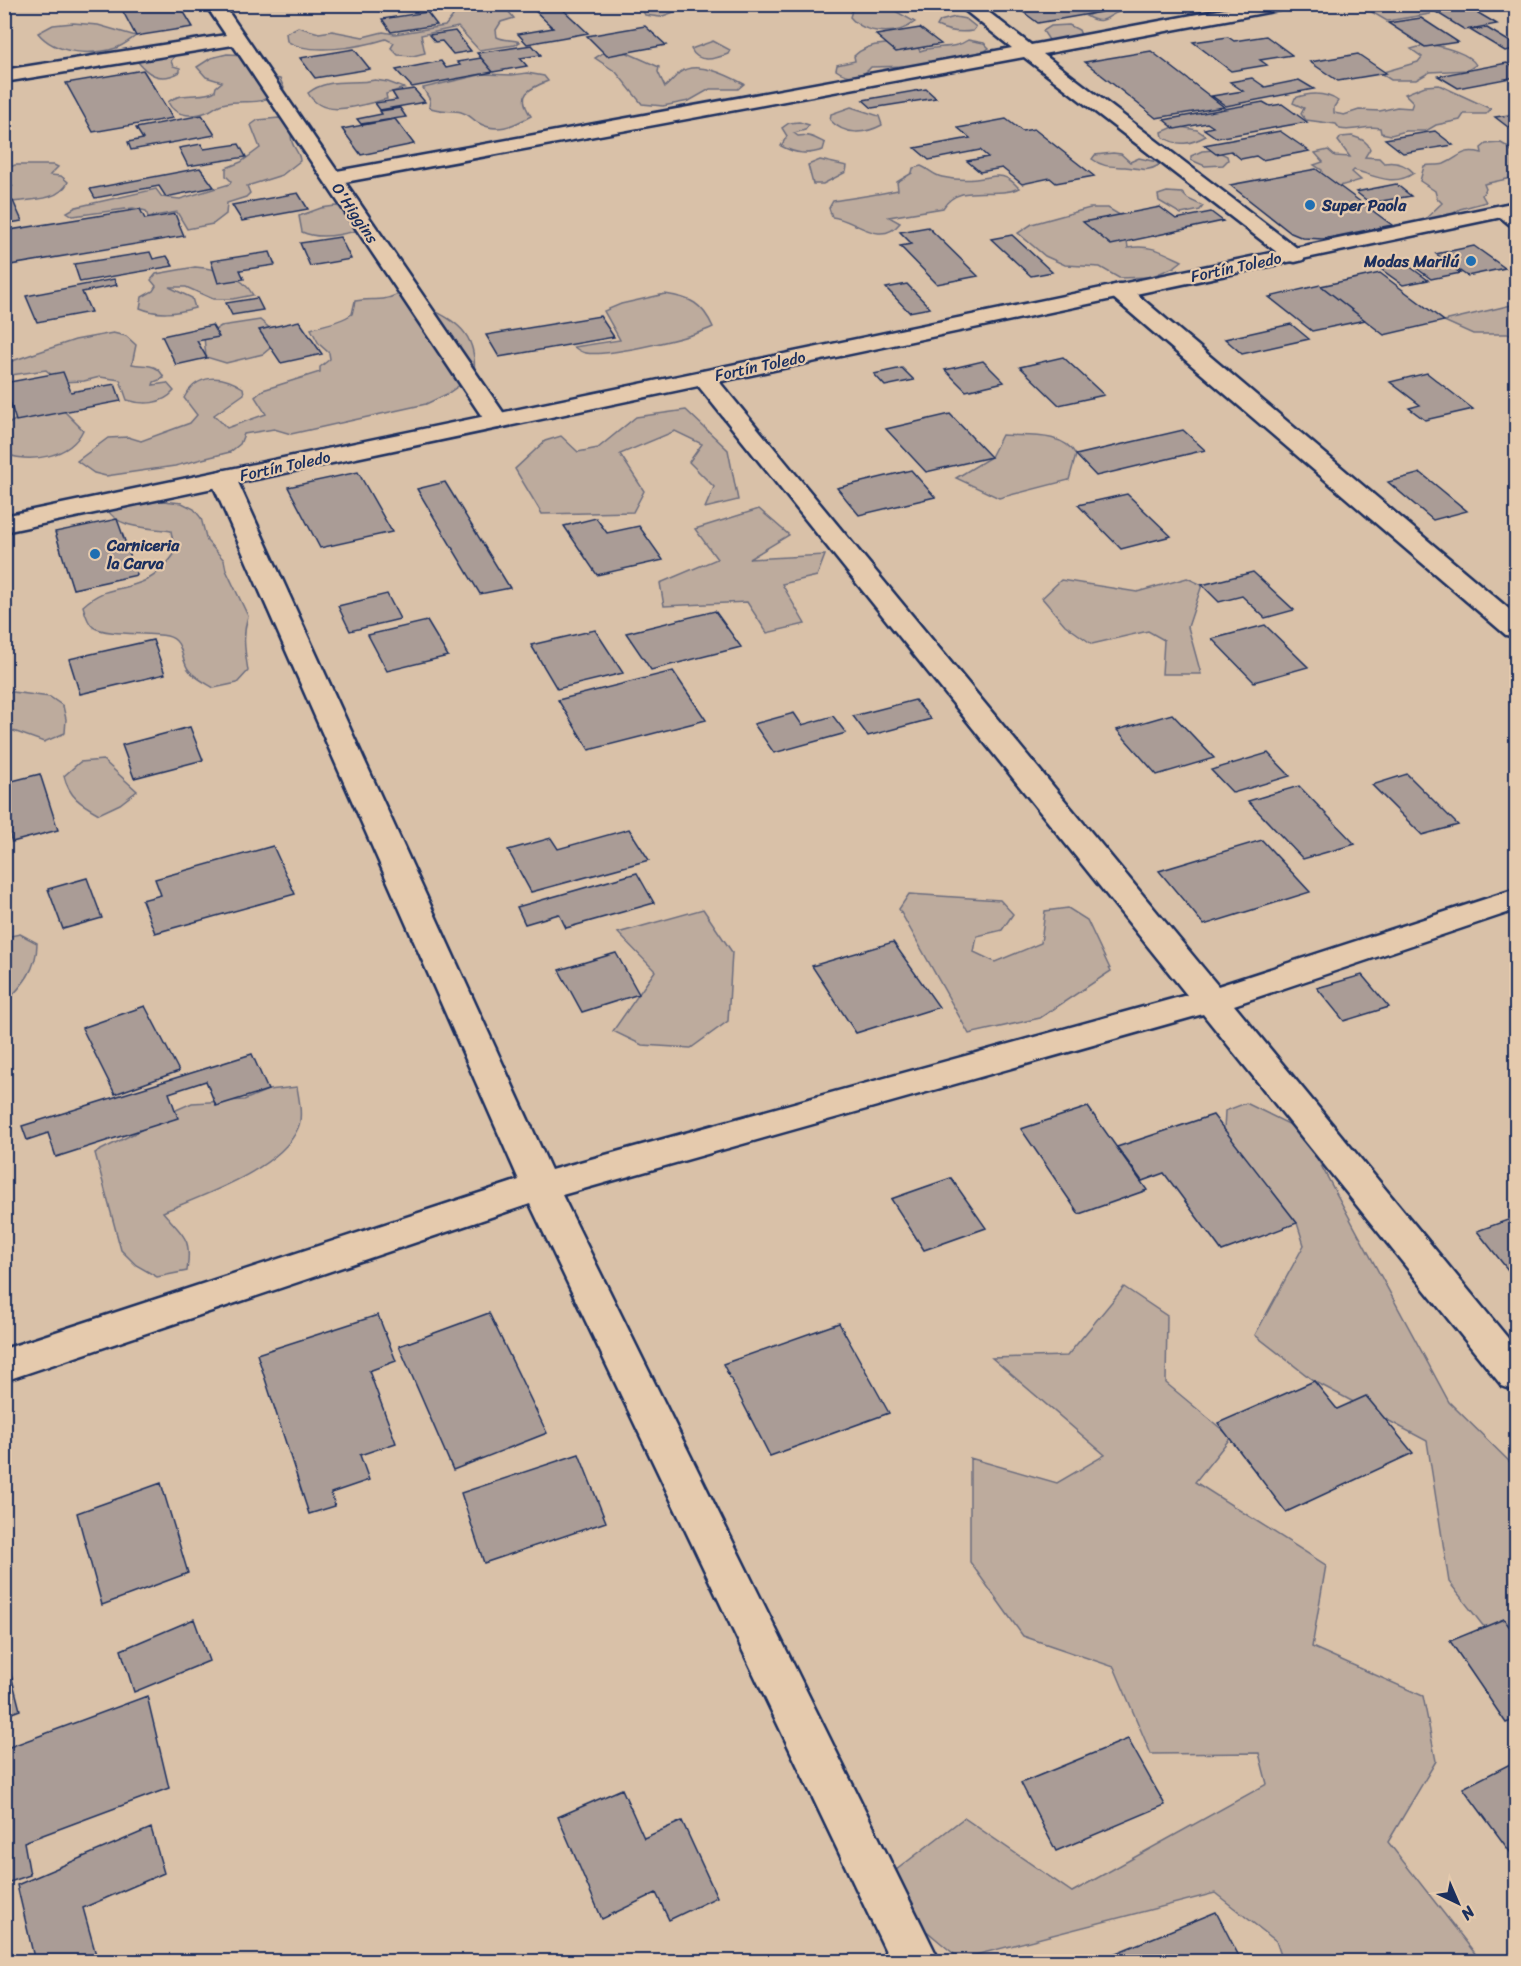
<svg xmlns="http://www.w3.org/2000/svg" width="1521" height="1966" viewBox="0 0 1521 1966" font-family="Sriracha,sans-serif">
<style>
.green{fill:#bdab9d;stroke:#6c6d7e;stroke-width:1.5}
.building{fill:#aa9c96;stroke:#1b2f5e;stroke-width:1.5}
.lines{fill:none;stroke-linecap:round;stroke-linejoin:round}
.minor-casing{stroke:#1b2f5e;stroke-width:5}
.tertiary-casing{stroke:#1b2f5e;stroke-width:5}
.minor{fill:#e5caad;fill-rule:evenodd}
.tertiary{fill:#e5caad;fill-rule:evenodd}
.poi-dot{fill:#1f6fb2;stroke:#e5caad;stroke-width:2}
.labels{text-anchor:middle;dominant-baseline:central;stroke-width:4.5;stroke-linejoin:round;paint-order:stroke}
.far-poi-label{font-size:16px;font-weight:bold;fill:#1b2f5e;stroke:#e5caad;text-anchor:start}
.far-street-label{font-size:16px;fill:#1b2f5e;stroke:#e5caad}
</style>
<rect width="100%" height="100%" fill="#d9c1a8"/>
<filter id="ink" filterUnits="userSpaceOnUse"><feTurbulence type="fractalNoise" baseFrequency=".0167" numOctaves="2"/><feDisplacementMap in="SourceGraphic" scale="12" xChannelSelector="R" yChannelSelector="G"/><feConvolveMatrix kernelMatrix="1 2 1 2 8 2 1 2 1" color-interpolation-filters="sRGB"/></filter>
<g filter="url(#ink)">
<path class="green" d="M503,5l11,13 -13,4 -5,8 1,7c8,4 15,2 23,5l-5,3 -36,5 -21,-23 -37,8 4,18 -12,3 -15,-1 -7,-7 3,-5 -8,-4c-25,8 -77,17 -99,2l-1,-8 12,-6 21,6 13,-2 31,6 20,-5 12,2 50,-8 8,-10 -3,-5 -28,-2 -11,-4z
M640,5h54l-34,12 -15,-2z
M867,5l23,3 25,14c-18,14 -50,13 -65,-5l3,-10z
M1099,5h33l2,2c-5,3 -10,3 -15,5 -12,3 -14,15 -33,4l15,-6z
M1377,5h55l-2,9 -43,7 -17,-10 15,-2z
M955,17l11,2 10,8 -3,4c-13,2 -24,1 -36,-5l3,-5z
M73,23l25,2 38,11c-6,4 -13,10 -20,12 -25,8 -61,6 -78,-15l15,-8z
M1069,25l10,5 2,5 -8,6 -24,-1 -6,-9 8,-5z
M968,40l16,3 5,5 -7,5 -73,13 -38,1c-8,11 -24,11 -35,3l1,-5 18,-4 -1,-5c17,-17 42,-12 64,-8l2,3c16,-6 34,-1 48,-11z
M713,41l17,9 -2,4c-13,5 -30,10 -37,-5z
M1429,44c13,3 40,8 47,21l-8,5 -38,2 -14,8h-25l-11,-7 38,-11 4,-5 -11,-8z
M609,49l12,1 38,17 -1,5 7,15c5,-4 10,-10 14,-14 17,-14 50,3 65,11l-6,5h-28l-21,12 -26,5 -21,-2 -26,-32 -21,-14z
M166,52l9,3 -4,6 2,5 7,2v4c-20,11 -33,3 -45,-14z
M227,54l21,1 20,22 12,2 4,9c-27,22 -35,9 -62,16 -5,1 -8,5 -13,7 -13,6 -34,7 -41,-9 16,-12 34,-3 47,-11l1,-4 6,-5 -16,-5 -9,-10 14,-9z
M527,73l17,3 4,5c-20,8 -32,13 -17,35 -18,10 -35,18 -54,6 -6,-4 -8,-8 -16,-10 -10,-2 -23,0 -32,-5l1,-7 -7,-12 61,-14 28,1z
M375,80l13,2 16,6 -18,6 1,5c-24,5 -64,22 -79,-6 20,-16 44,-8 67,-13z
M1439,85l52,24 -5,5h-22l-4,6 -24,5 -10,6h-20l-15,4 -10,-2 -1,-5c-14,-3 -26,4 -40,1l-4,-5 -30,-4 -5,-6 3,-6 -11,-5 2,-5c14,-5 30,-6 43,3l-4,6v6l10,2 15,-5 21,1 17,-4 14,1 2,-6 -8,-8 20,-8z
M851,107l28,9 3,9c-17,9 -37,11 -52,-5l1,-6z
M279,118c16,5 10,11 13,24 2,7 8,11 8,19l-18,14 -35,11 3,7 -4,4 -19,6 -1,11 -13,10 -26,5 -10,-17 -29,5 -2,-6 -13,-3 -60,8 -6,-4 9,-5 80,-18 6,8 18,2 50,-15 1,-3 -5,-5v-8l15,-6 19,-14 -9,-23 7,-5z
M799,122l10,3 -4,5 -11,3 4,3c11,-2 17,2 27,7l-2,7c-16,5 -27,4 -42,-4l6,-10 -5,-8 7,-5z
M1176,126l21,4 9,6c-15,8 -28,11 -43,1l-1,-5z
M1352,136c8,3 15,4 18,13l-5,8 14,1 5,5c12,-2 22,1 30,10 -20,14 -39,3 -60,-3l-2,2 9,8 -28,8 -12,-12 1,-6 -8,-5 9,-3 -8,-9 13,-3 7,6 15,1 -12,-16 3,-4z
M1501,143c16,8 15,17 15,34l-32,7 2,5 -4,6 4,7 -26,7 -9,6v9l-29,-2 20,-19 -5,-5 -2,-7 -15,-10 4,-15c7,-2 14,0 20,-2 17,-7 17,-16 38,-11l-1,-5 5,-4z
M1215,150l12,6 1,4 -5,5 -18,1 -14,-6v-4l11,-5z
M1113,153l8,1 9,8 9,-4 18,4 2,3c-13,8 -20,3 -34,2 -13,-1 -21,1 -33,-8l3,-4z
M820,160l27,6 -1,6 -23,12h-10l-5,-19z
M15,165h39l4,2 -8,8 11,1 7,6c-9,21 -44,17 -63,21v-15l7,-2 -7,-3v-14z
M921,166c8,3 12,9 21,11 9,2 24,3 34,2 20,-2 26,-9 43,9 -25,12 -59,-7 -76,20l-54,9 11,6c-20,25 -45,-4 -68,-6l-3,-9 4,-7c22,-4 43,-6 65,-11l-1,-8 15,-9 1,-5z
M1167,192l15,1 6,6 15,7 -3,4 -19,4 -22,-13 -1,-6z
M335,206l13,2 11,22c-17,5 -40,10 -57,2l-3,-16 22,-8z
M1090,208h18l20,12 -2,14 2,14c22,-4 35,4 54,13l-8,6 -23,10 -32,1 -19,-11 -35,-2 -20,-9 -27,-23 14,-9z
M195,267c23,2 46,7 58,28l-20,4h-20l-27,-12h-17l23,11 3,10c-19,5 -36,8 -55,0l2,-11 11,-6 3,-5 -5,-6 5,-6z
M665,294c26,4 37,9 48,33 -20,10 -105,30 -127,26 -4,0 -8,-3 -12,-6l46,-7 -16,-29 17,-7z
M396,295h8c38,22 75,27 70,80l-27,19 -21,10 -135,30 -17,-5 -30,5 -4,10 -10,8 -55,14 -69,10 -12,-3 -17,-12 31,-23 20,-1 13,4 49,-18 7,-8 -13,-17c13,-25 38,-24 59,-10l1,6 -30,21 13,13 39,-14 -11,-17 8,-7 57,-18v-5l10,-8 -1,-6 -10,-9 -8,-15c16,-6 26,-5 41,-15l3,-13c18,-4 24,2 41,-6z
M1516,304v30h-43l-29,-13z
M260,320l13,11 2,13 -12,10 -37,9 -20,-6 -2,-20 17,-11z
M113,333l13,3 10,9 -4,19c14,3 25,-2 32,14l-10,4 -1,3 14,-2 7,8c-12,14 -31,14 -47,9l-7,-20 -20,-3 -16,4 -25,1 -13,-12 -35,5 -6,-5 -1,-4 5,-4 66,-22z
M59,406l24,24c-13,28 -52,33 -78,24v-28l20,-12z
M686,410l42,40 10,50 -33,8 9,-21 -25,-25 13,-18 -27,-13 -55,23 24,37 -11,21 -91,2 -27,-45 30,-28 16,-5 17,16 20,-4 38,-31z
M1002,435c24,2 61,-4 74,20l-7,25 -70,18 -43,-20 35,-21z
M163,501l19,2 12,6 7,9 6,23 17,19 2,10 22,46c-6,20 -3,35 0,55l-11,12 -23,5c-8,-5 -21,-11 -26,-19 -8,-12 -4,-29 -21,-33 -18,-4 -60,0 -74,-9 -6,-5 -8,-14 -10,-21 21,-19 32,-14 56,-23 16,-5 27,-17 36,-30l-4,-22c-22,-4 -52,-1 -64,-22l18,-5z
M759,509l30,26 -40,24 76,-4 -8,21 -35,8 23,40 -38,9 -20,-31 -83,4 -4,-23 57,-24 -22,-30z
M1187,578l15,7 -14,42 13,47h-39l2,-34 -16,-9 -56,13 -27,-19 -23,-27 19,-18 76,12z
M5,691l45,6 13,9 3,13 -1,14 -21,9 -39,-14z
M103,760l34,31 -17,13 -21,10c-18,-10 -30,-17 -35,-38l16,-14z
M909,894l91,6 13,14 -11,16 -25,6 -3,16 21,10 46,-19 4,-32 23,-3 19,12 24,51 -71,47 -71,16 -70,-125z
M703,909l29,43 -4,69 -37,27 -49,-3 -29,-14 42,-60 -37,-38z
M20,934l17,9c0,26 -14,42 -32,60v-66z
M297,1087c2,12 6,30 1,41 -17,41 -97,68 -135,84 21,25 29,25 24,59l-30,6 -21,-12 -15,-15 -26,-97 48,-24 24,-15 25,-11 52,-3 24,-10z
M1246,1103l47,23 17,19 139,257 67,66v200l-67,-86 -22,-141 -113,-60 -59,-46 49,-90 -7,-22 -73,-92 1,-20z
M1124,1287l43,29 -1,67 65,54 -36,45 131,83 -14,82 111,49 13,65 -48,81 93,119h-198l-7,-20 -61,-48 -255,66 -86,-72 90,-69 108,74 195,-108 -8,-31 -108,1 -37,-87 -91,-31 -53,-74v-104l87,25 48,-28 -113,-97 75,-2z"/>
<path class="building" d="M119,4h60l14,23 -57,9z
M528,4h29l31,29 -61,11 -9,-10 35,-6z
M1025,4h65l11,8 -63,11 -23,-17z
M1423,4h40l34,20 -32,6z
M427,12l10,13 -46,7 -9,-13z
M1421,18l37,24 -33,5 -37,-24z
M645,26l21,19 -59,11 -20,-20z
M920,28l21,16 -45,8 -20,-17z
M1487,28l23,14 6,-1v8l-11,2 -35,-21z
M455,31l16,20 -18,3 -11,-13 -7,1 -6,-7z
M1266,36l26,19 -32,5 7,5 -36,6 -38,-29 35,-5 6,4z
M532,45l9,10 -21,3 7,8 -34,6 -16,-19z
M354,49l16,20 -55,9 -15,-20z
M1151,51l73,56 -68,11 -71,-56z
M1358,54l28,19 -48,8 -28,-19z
M481,58l12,14 -81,15 -16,-17 45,-9 5,7 14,-3 -3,-3z
M1507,63l9,6v8l-58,11 -20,-12z
M143,70l30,48 -80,14 -27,-49z
M1252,78l13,9 34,-7 15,9 -88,17 -14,-10 31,-5 -13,-9z
M414,89l11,13 -45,8 -5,-7 22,-3 -5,-8z
M926,89l10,9 -64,10 -9,-8z
M1263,102l7,4 12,-2 25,18 -90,16 -13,-9 9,-2 -6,-4 -32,6 -11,-9z
M400,108l6,9 -45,7 -4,-5 25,-5 -2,-3z
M1516,114v11l-8,2 -13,-10z
M202,115l13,20 -84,15 -3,-8 15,-3 -7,-11z
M395,119l19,25 -53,11 -19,-26z
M1006,119l16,12 12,-2 60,47 -38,7 -6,-5 -28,6 -20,-16 -22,4 -13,-11 21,-4 -8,-7 -51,10 -14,-12 55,-10 -12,-10z
M1280,131l29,20 -47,9 -6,-4 -15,3 -10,-8 -15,3 -12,-9z
M1435,131l18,14 -50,8 -18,-14z
M201,144l3,5 35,-5 7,13 -58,9 -9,-18z
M200,168l14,19 -48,10 -7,-11 -64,12 -5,-9z
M1316,169l76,56 -69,14 -20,-1 -12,-5 -61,-48z
M1396,184l15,12 -41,7 -14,-11z
M298,193l10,16 -66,12 -10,-16z
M13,201l9,20 -18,3v-21z
M1160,207l16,12 35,-7 12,9 -112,24 -28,-23z
M140,209l5,10 30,-5 9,22 -180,30v-35z
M928,227l50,49 -41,8 -37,-38 12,-2 -12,-12z
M1012,235l40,37 -21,4 -40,-37z
M340,237l11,22 -41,7 -10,-23z
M1474,246l31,22 -38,8 -31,-22z
M150,252l3,7 14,-3 6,10 -93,16 -6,-18z
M270,252l5,13 -35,5 4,9 -26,4 -7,-22z
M1402,261l26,19 -25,5 -25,-18z
M1444,261l16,12 -29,6 -16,-12z
M1380,273l64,48 -60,14 -63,-49z
M114,279l3,6 -35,7 9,20 -54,10 -11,-26z
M907,284l23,24 -21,4 -23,-24z
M1320,285l45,35 -53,11 -43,-34z
M257,298l6,12 -31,5 -6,-12z
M600,316l14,21 -115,20 -13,-22z
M299,321l23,33 -41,9 -22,-33z
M1291,324l18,15 -67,15 -17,-15z
M212,325l7,12 -22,4 10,17 -31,7 -14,-29z
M1063,357l41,38 -45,10 -39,-38z
M983,361l21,21 -38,9 -21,-21z
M902,368l12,12 -29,6 -11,-12z
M63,372l8,20 44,-8 6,17 -105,20 -12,-38z
M1427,373l46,36 -48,11 -16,-12 11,-3 -30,-23z
M950,414l41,43 -65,15 -40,-43z
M1183,430l22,20 -109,26 -20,-21z
M911,470l24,27 -76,18 -22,-27z
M358,472l34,60 -72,16 -32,-61z
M1421,473l46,38 -34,9 -45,-38z
M445,482l65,106 -30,6 -63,-105z
M1127,494l44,42 -50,13 -43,-44z
M596,518l11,15 32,-7 24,34 -66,15 -33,-49z
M117,519l20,56 -64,14 -18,-57z
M1253,572l41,38 -29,8 -23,-22 -23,6 -17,-17z
M387,594l13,25 -50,12 -12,-25z
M715,611l26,36 -90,23 -25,-37z
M427,621l21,35 -61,15 -19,-36z
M1265,625l43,42 -54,15 -42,-43z
M595,630l28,43 -66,16 -26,-44z
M153,640l12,34 -85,20 -11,-35z
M673,671l33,49 -117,30 -31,-50z
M915,700l16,19 -63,17 -15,-20z
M794,713l8,12 31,-9 13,17 -72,20 -20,-29z
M1172,714l42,44 -57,17 -40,-45z
M190,727l13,33 -69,18 -12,-33z
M1268,753l22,23 -57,17 -22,-23z
M40,774l18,56 -46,12 -5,-17 -3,1v-43z
M1407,774l51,51 -36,10 -50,-50z
M1299,786l56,58 -52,15 -55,-58z
M629,829l20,31 -118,32 -23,-42 43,-12 7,11z
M1262,840l48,52 -106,33 -45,-54z
M273,846l22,48 -140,39 -13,-33 19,-5 -6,-16z
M637,873l17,30 -88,25 -7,-14 -34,10 -8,-17z
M87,878l15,40 -39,11 -15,-40z
M893,942l46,65 -83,26 -44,-67z
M616,953l23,41 -57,18 -23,-42z
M1362,975l27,32 -45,14 -27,-33z
M145,1006l34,65 -64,23 -33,-66z
M252,1054l16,36 -52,16 -10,-25 -37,12 9,25 -122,39 -8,-24 -21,7 -5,-14z
M1088,1107l59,83 -68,24 -58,-85z
M1213,1115l84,108 -75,28 -58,-78 -22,8 -25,-34z
M951,1178l35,50 -62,22 -33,-51z
M1516,1217v63l-39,-49z
M489,1313l58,120 -94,37 -54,-124z
M378,1315l18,46 -27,10 27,72 -36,12 9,25 -38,13 4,13 -26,8 -52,-160z
M839,1323l50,90 -119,43 -47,-92z
M1314,1381l23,28 29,-13 47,57 -127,59 -68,-89z
M579,1454l27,68 -122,41 -23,-70z
M161,1483l27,90 -86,32 -25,-92z
M194,1619l15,42 -75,31 -13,-42z
M1504,1619l12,17v83l-10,4 -56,-82z
M4,1647l16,63 -16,6z
M147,1696l22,92 -145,54 6,33 -26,9v-135z
M1128,1739l37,66 -109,46 -35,-68z
M1516,1761v99l-53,-72z
M622,1789l22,49 38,-17 35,76 -48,23 -13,-27 -54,26 -44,-102z
M151,1828l13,45 -81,35 15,54h-63l-18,-77z
M1216,1912l26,50h-148z"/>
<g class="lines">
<defs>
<path id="minor" d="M205,4h18l114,167 675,-123 -55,-44h21l53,41 221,-41h41l-9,5 -241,45 263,201 -3,5 -8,2 -8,-2 -263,-203 -679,125 164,239 -3,5 -9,2 -9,-2 -3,-5 -252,-376 -229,37v-12l222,-35z
M1504,205l12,5v16l-7,-2 -16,-13 4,-4z
M1119,284l8,2 389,329v22l-10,-2 -395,-339 -3,-5 3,-5z
M704,371l8,2 506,613 298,-97v21l-282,95 282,343v43l-14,-5 -299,-372 -641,181 378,767h-49l-361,-758 -526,177v-32l515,-169 -309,-702 4,-5 9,-3 9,3 4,5 315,692 636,-175 -491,-612 -4,-5 4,-5z"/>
<path id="tertiary" d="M1516,202v12l-1512,318v-16z"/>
</defs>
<use href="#minor" class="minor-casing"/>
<use href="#tertiary" class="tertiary-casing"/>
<use href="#minor" class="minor"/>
<use href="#tertiary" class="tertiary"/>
</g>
</g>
<g class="poi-dot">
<circle cx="1310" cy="205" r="6"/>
<circle cx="1471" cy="261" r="6"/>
<circle cx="95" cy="554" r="6"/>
</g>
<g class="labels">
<g class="far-poi-label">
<text x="1322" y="205">Super Paola</text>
<text x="1459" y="261" text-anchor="end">Modas Marilú</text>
<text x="107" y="545">Carniceria<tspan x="107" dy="18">la Carva</tspan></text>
</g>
<g class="far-street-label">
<text transform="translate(355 213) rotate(56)">O'Higgins</text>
<text transform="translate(1236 267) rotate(-12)">Fortín Toledo</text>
<text transform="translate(760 366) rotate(-12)">Fortín Toledo</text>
<text transform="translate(285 466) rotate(-12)">Fortín Toledo</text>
</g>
</g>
<rect width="1521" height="1966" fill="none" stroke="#e5caad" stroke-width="24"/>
<rect x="12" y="12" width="1497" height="1942" fill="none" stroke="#1b2f5e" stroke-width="2" filter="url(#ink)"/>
<g transform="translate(1458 1903) rotate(136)" stroke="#e5caad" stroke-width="4.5" paint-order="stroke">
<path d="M0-4.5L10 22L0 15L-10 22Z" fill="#1b2f5e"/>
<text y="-9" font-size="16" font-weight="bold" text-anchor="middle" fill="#1b2f5e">N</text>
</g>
</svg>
